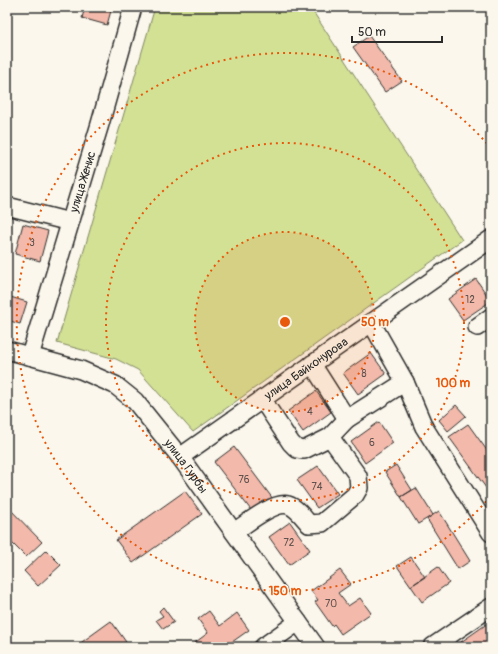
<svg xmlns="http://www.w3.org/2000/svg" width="498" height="654" viewBox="0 0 498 654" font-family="Pangolin,sans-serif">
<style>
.green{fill:#d3e195;stroke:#7f8660}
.building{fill:#f3baab;stroke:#2b2b2b}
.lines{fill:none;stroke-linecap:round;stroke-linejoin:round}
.minor-casing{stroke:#2b2b2b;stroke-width:20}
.minor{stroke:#fbf7ec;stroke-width:17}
.ring{fill:none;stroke:#e8590c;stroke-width:2;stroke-dasharray:2 4}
.labels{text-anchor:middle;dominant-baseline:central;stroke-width:3;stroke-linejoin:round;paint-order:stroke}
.number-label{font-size:10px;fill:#5d4f4b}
.street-label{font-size:12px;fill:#2b2b2b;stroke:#fbf7ec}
.centre{fill:#e8590c;stroke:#fbf7ec;stroke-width:2}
.ring-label{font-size:12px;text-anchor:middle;font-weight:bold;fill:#e8590c;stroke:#fbf7ec;stroke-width:3;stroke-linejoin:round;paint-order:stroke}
</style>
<rect width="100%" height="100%" fill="#fbf7ec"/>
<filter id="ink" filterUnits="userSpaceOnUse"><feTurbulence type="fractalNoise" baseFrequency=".025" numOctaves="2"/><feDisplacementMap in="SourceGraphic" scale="8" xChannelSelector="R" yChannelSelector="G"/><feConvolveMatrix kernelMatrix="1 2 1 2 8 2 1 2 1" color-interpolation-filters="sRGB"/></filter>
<g filter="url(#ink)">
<path class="green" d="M155,7h155l152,233 -269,192 -55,-62 -22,-11 -59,-16z"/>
<path class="building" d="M85,7h27l-5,18 -25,-7z
M369,36l33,45 -17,11 -32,-45z
M23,224l25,7 -8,30 -25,-7z
M476,279l15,22 -28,19 -15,-21z
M7,296l20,6 -7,22 -13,-4z
M371,353l15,21 -28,20 -15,-21z
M316,391l15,21 -28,20 -15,-21z
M456,405l10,11 -18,15 -9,-11z
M379,422l14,21 -28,20 -14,-21z
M468,424l23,32v35l-2,1 -40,-55z
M234,447l39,52 -19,15 -40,-52z
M396,465l16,25 -11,7 -16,-25z
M318,466l20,28 -21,14 -20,-28z
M416,488l17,27 -15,9 -17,-27z
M185,491l17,23 -69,49 -17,-23z
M7,506l35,36 -16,15 -19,-19z
M439,511l31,50 -12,8 -31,-50z
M290,522l20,28 -21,15 -20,-28z
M46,550l15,15 -23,21 -14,-15z
M411,557l14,20 -14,9 -14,-20z
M438,567l11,16 -27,19 -11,-16z
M340,570l11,14 -13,9 10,13 12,-8 11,15 -30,21 -7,-10 -2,2 -17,-24 3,-2 -7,-9z
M163,607l11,15 -11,7 -7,-9 7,-4 -4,-5z
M209,611l11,15 17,-13 12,17 -24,17h-36l19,-14 -10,-14z
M111,621l15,21 -8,5h-43z
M491,621v26h-27l-3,-5z"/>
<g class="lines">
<defs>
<g id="minor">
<path d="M7,206l63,16"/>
<path d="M371,322l34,60 19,45 67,106"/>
<path d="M477,327l14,-10"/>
<path id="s1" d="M7,350l74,20 34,15 20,16 45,56 136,190"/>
<path id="s2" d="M30,356l70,-232 33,-117"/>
<path d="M312,364l35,55"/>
<path d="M262,399l29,44 6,6 7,1 26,-13 17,-18 58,-37"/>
<path id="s3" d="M180,457l311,-218"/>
<path d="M234,532c12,-8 40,-31 54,-27 8,2 16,13 21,19l13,-1 33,-28 4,-7 -1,-12 -28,-39"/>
<path d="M263,647l35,-25"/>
<path d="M432,647l59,-40"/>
</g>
</defs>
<use href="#minor" class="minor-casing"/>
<use href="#minor" class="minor"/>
</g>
</g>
<circle cx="285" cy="322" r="90" fill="#e8590c" fill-opacity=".12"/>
<g class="ring">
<circle cx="285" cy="322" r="90"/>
<circle cx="285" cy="322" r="179"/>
<path d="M490 497A269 269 0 1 1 490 147"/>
</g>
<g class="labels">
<g class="number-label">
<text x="32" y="243">3</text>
<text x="470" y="300">12</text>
<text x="364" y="374">8</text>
<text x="310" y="412">4</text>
<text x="372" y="443">6</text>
<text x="244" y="480">76</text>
<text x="317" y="487">74</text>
<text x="289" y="543">72</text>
<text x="331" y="604">70</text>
</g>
<g class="street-label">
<text stroke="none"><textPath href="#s2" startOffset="182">улица Женис</textPath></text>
<text stroke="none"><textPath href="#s3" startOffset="154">улица Байконурова</textPath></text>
<text stroke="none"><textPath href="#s1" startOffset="222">улица Гурбы</textPath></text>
</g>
</g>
<circle cx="285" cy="322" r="6" class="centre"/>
<g class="ring-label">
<text x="375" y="326">50 m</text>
<text x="453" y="387">100 m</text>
<text x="285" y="595">150 m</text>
</g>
<rect width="498" height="654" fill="none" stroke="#fbf7ec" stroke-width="24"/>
<rect x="12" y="12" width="474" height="630" fill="none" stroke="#2b2b2b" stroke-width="1.5" filter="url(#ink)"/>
<path d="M352 36v6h90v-6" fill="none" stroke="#2b2b2b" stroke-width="2"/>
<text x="358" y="36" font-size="12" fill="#2b2b2b" stroke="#fbf7ec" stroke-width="3" paint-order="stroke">50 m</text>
</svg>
